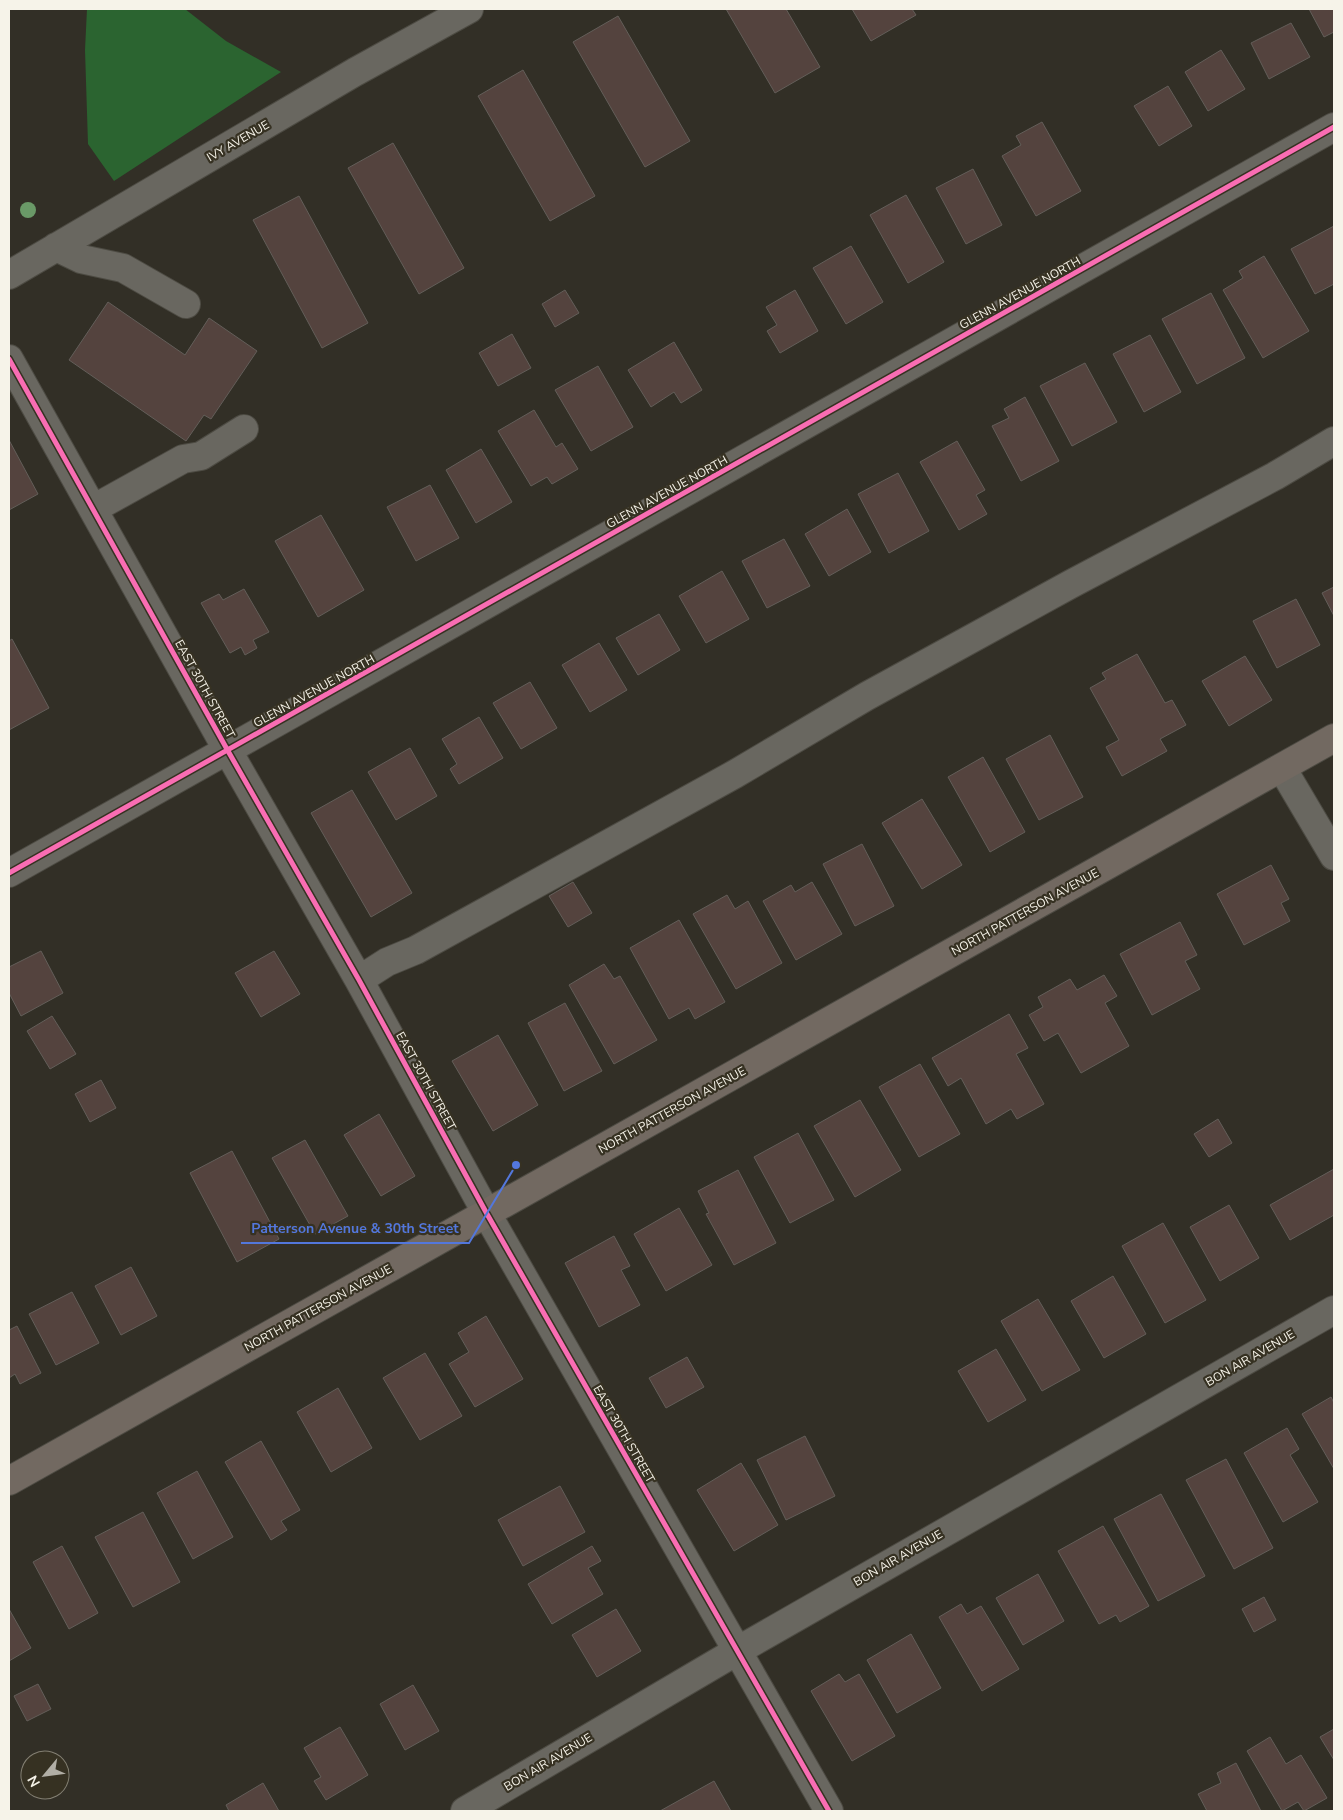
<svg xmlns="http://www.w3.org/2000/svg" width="1343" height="1820" viewBox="0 0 1343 1820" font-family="'Nunito Sans',sans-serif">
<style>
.forest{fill:#2b6430}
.building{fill:#54433e;stroke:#635e59}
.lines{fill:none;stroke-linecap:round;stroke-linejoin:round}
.minor-casing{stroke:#4d4b43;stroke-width:30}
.major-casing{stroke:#4d4b43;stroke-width:30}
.minor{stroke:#696760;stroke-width:28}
.major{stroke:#726961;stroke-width:28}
.cycleway-casing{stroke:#363122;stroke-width:8}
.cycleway{stroke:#f96db3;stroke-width:5}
.tree{fill:#6a9967}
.labels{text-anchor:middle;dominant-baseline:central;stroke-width:4.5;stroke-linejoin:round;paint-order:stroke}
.street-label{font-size:12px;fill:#f6f3e9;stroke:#363122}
.leader{fill:none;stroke:#5377dc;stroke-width:2}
.callout-dot{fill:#5377dc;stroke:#363122;stroke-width:2}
.callout-label{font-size:14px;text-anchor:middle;font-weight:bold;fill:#5377dc;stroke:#363122;stroke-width:4.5;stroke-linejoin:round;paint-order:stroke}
</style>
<rect width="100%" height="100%" fill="#322f26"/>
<path class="forest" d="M87,9h98l41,32 55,31 -167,109 -26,-37 -3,-94z"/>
<path class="building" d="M726,9h60l34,58 -45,26z
M852,9h60l4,6 -45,26z
M1309,9h25v23l-10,5z
M618,16l72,125 -45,26 -72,-125z
M1291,23l19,34 -41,22 -18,-36z
M1221,50l24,39 -37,22 -23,-39z
M523,70l72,126 -45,25 -72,-125z
M1168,86l24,40 -33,20 -25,-40z
M1042,122l39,69 -45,25 -34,-60 19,-11 -5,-9z
M393,143l71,125 -45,26 -71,-126z
M973,169l29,56 -36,19 -30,-56z
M906,195l38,67 -36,21 -38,-68z
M299,196l69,127 -46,25 -69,-128z
M1334,226v58l-19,10 -24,-45z
M851,246l32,56 -37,22 -33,-56z
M1264,256l45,75 -46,27 -40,-68 20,-12 -4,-7z
M565,290l14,23 -24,14 -13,-23z
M795,290l23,41 -38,22 -13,-22 10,-6 -11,-18z
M1211,293l34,65 -48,26 -35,-65z
M108,302l77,53 24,-37 48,33 -46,68 -7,-4 -18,26 -117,-81z
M512,334l19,34 -33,18 -19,-33z
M1150,335l31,57 -37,20 -31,-58z
M674,342l28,48 -21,13 -7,-11 -23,15 -23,-37z
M1085,363l32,59 -45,24 -32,-60z
M598,366l35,61 -42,24 -36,-61z
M1025,397l34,64 -38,20 -29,-55 17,-8 -5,-9z
M534,410l22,37 6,-4 16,26 -26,15 -5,-7 -16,9 -33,-55z
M9,440l29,54 -29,16z
M957,441l28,49 -9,5 11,19 -28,16 -39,-68z
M481,449l31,53 -36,21 -30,-53z
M898,473l31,58 -40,22 -31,-59z
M430,485l29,53 -43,23 -29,-54z
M847,509l24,43 -42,24 -24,-42z
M321,515l43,75 -46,27 -43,-76z
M784,539l26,47 -43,22 -25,-47z
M722,571l27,48 -43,24 -27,-47z
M1334,587v29l-12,-23z
M244,589l25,43 -16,8 4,8 -12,7 -4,-8 -11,6 -29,-50 18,-9 4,6z
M1296,599l24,46 -43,23 -24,-47z
M659,614l21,36 -42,25 -22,-37z
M12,639l37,69 -40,22v-89z
M599,643l28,47 -37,22 -28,-47z
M1137,654l28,49 7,-3 14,25 -26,14 7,12 -45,25 -16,-29 13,-7 -29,-52 16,-9 -4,-6z
M1245,656l27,44 -43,26 -27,-45z
M530,682l27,46 -36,21 -28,-46z
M479,717l24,41 -44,26 -9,-15 7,-5 -15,-25z
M1050,735l33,62 -44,23 -33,-61z
M410,748l27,48 -41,24 -28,-48z
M983,757l42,75 -35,20 -42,-75z
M352,790l60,103 -41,24 -60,-104z
M922,799l40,66 -40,24 -40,-66z
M862,844l32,62 -39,20 -32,-62z
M1271,865l18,34 -8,4 9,18 -46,24 -27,-51z
M573,882l19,31 -24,14 -19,-31z
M812,882l30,52 -46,26 -33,-59 28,-16 4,7z
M727,895l8,14 13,-8 34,62 -46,26 -43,-75z
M679,920l46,82 -30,17 -6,-11 -20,11 -39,-71z
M1180,922l17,33 -12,6 15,28 -48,26 -32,-61z
M41,951l22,42 -42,23 -12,-23v-26z
M274,951l26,43 -39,23 -26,-44z
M604,964l10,15 6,-3 37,64 -43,24 -45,-79z
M1104,975l13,21 -12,7 24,43 -48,27 -23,-40 -14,8 -15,-26 14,-8 -5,-10 32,-18 7,11z
M565,1003l37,68 -38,20 -36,-68z
M1009,1014l19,34 -12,6 28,50 -27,15 -6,-10 -25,15 -25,-46 -13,8 -16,-28z
M52,1016l24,38 -26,15 -23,-38z
M498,1035l40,70 -45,26 -41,-70z
M920,1064l40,70 -41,23 -40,-70z
M101,1080l15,28 -26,14 -15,-28z
M860,1100l41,70 -46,27 -41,-71z
M379,1114l36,62 -34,20 -37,-61z
M1218,1119l14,24 -23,14 -15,-23z
M798,1133l36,67 -44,23 -36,-66z
M305,1140l43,76 -33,18 -43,-76z
M232,1151l47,88 -42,23 -47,-89z
M1334,1169v46l-44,25 -20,-35z
M738,1170l38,73 -42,22 -28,-51 3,-1 -11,-22z
M1229,1205l30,53 -39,23 -30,-54z
M679,1208l33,57 -46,26 -32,-57z
M1163,1223l43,77 -41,23 -43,-77z
M614,1236l16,30 -9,4 19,35 -41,22 -34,-64z
M131,1267l26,49 -36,19 -26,-49z
M1113,1276l33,58 -42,24 -33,-57z
M72,1292l27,51 -43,22 -27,-51z
M1038,1299l42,71 -38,21 -41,-70z
M486,1316l37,63 -48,28 -26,-43 20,-12 -11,-19z
M17,1326l24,47 -21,11 -5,-10 -6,4v-48z
M996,1349l30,51 -38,22 -30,-51z
M425,1353l37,63 -42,24 -37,-62z
M687,1357l17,30 -38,21 -17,-30z
M338,1388l34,60 -41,24 -34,-60z
M1331,1397l3,6v66l-32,-55z
M1287,1428l12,21 -9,6 28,47 -35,20 -39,-69z
M805,1436l30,60 -49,24 -29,-60z
M261,1441l39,69 -19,11 6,9 -16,10 -46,-78z
M1226,1459l47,89 -39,21 -48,-89z
M741,1463l37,62 -44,26 -37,-61z
M197,1471l36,66 -40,22 -36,-66z
M560,1486l25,46 -62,34 -25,-46z
M1161,1494l44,82 -47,25 -44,-82z
M143,1512l37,70 -47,25 -38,-70z
M1103,1526l46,80 -29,16 -4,-7 -17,9 -41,-73z
M62,1546l36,67 -29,16 -36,-67z
M592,1546l9,15 -13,7 15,26 -51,30 -24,-40z
M1038,1574l26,47 -41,24 -27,-47z
M1264,1597l12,23 -22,12 -12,-23z
M961,1604l6,10 14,-8 38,63 -37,22 -43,-74z
M9,1609l22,39 -22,13z
M616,1609l25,42 -44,26 -25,-42z
M911,1634l30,54 -44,25 -30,-53z
M839,1674l6,8 14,-8 36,62 -43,25 -41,-70z
M38,1684l13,25 -24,12 -13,-25z
M413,1685l26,46 -34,19 -25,-46z
M340,1727l28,48 -42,25 -12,-19 7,-4 -17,-29z
M1334,1729v31l-14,-23z
M1270,1737l16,27 15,-9 26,43 -23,13 -6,-9 -16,9 -35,-60z
M1236,1763l25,48h-54l-9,-17 23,-11 -4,-10z
M714,1781l17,30h-71z
M263,1783l16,28h-50l-3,-6z"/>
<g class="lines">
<defs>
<path id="minor" d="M56,247l25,12 42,9 63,36
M9,275l346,-203 114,-63
M9,359l219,392 131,229 128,234 342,597
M93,509l90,-50 18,-3 43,-27
M1282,768l52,88
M9,873l1325,-746
M359,980l28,-18 29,-12 319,-176 132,-78 204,-112 204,-108 59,-35
M465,1811l272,-160 597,-341"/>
<path id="major" d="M9,1481l1325,-743"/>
</defs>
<use href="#minor" class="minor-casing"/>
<use href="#major" class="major-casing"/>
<use href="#minor" class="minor"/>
<use href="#major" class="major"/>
<defs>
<path id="cycleway" d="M9,359l219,392 131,229 128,234 342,597
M9,873l1325,-746"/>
</defs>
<use href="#cycleway" class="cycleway-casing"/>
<use href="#cycleway" class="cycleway"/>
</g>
<circle class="tree" cx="28" cy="210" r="8"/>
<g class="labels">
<g class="street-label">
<text transform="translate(238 141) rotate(-30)">IVY AVENUE</text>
<text transform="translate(1020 293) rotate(-29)">GLENN AVENUE NORTH</text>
<text transform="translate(667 492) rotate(-29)">GLENN AVENUE NORTH</text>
<text transform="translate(205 689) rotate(61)">EAST 30TH STREET</text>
<text transform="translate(314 691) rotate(-29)">GLENN AVENUE NORTH</text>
<text transform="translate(1025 912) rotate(-29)">NORTH PATTERSON AVENUE</text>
<text transform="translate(426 1081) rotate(61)">EAST 30TH STREET</text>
<text transform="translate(672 1110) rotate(-29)">NORTH PATTERSON AVENUE</text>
<text transform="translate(318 1308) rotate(-29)">NORTH PATTERSON AVENUE</text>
<text transform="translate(1250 1358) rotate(-30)">BON AIR AVENUE</text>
<text transform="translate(624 1434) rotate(60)">EAST 30TH STREET</text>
<text transform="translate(898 1558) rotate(-30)">BON AIR AVENUE</text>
<text transform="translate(548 1762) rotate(-31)">BON AIR AVENUE</text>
</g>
</g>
<path class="leader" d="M516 1165L469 1243H241"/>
<circle class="callout-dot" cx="516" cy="1165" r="5"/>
<g class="callout-label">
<text x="355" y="1233">Patterson Avenue &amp; 30th Street</text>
</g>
<rect width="1343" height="1820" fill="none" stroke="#f6f3e9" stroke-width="20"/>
<g transform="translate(45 1775) rotate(241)"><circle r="24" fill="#363122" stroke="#837f72"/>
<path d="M0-4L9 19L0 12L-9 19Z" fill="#b1aea5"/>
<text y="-8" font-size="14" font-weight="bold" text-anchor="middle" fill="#f6f3e9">N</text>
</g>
</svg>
